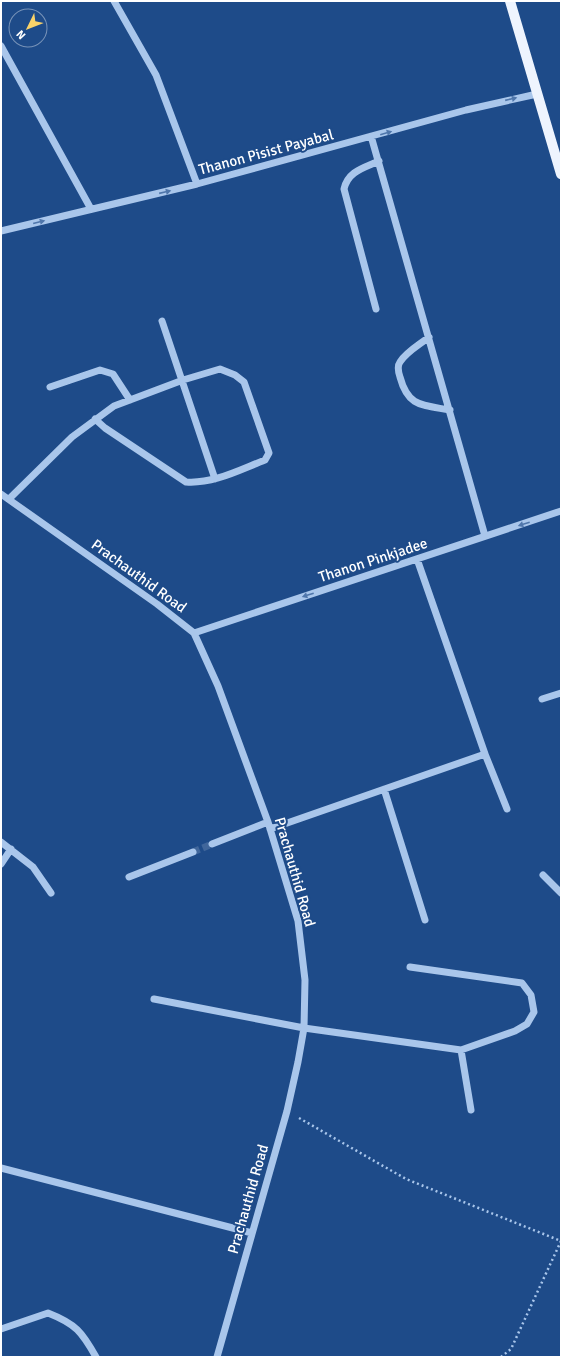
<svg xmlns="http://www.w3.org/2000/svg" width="562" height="1358" viewBox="0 0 562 1358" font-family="Signika,sans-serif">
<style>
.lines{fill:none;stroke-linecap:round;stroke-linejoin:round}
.minor-tunnel{stroke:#40669b;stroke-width:7;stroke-dasharray:7 3.5;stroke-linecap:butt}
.path{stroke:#a9c6eb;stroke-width:2.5;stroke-dasharray:2 3;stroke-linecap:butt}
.minor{stroke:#a9c6eb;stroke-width:7}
.major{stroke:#eef4fe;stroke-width:10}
.oneway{fill:#4f76ab}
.labels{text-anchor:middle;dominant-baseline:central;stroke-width:4;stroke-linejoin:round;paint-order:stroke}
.street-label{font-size:15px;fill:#fff;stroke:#1e4b89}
</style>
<rect width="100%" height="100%" fill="#1e4b89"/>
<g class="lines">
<path class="minor-tunnel" d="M193,852l19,-8"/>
<path class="path" d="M299,1118l107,61 155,62
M501,1357l10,-8 50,-108"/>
<path class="minor" d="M114,1l42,74 41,109
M1,46l90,163
M371,136l114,400
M1,231l196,-47 269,-74 71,-16
M376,309l-32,-120c4,-18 20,-21 35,-28
M162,321l53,158
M429,337c-10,8 -23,15 -29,25 -3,4 -2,9 0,15 8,30 22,28 50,33
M50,387l50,-17 13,4 17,26
M1,494l156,110 37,29 24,53 50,136 30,99 7,59 -1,48 -6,34 -11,49 -70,246
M9,499l63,-62 42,-31 69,-26 37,-11 15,6 9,7 25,71 -4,7c-26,10 -52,24 -79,22l-81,-54 -10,-9
M194,633l367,-122
M542,699l19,-6
M485,754l22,55
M384,789l41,131
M270,829l215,-75 -68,-195
M1,842l32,25 18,26
M212,844l56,-22
M1,864l10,-15
M543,875l18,18
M129,877l64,-25
M154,999l150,29 157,22 54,-19 12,-7 7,-12 -3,-17 -9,-12 -112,-16
M461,1050l10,60
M1,1168l251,65
M1,1329l47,-16c28,11 34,19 48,44"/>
<path class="major" d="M510,1l51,173"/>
</g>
<defs><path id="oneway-solid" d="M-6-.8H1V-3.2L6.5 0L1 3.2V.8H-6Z"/></defs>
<g class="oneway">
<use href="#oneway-solid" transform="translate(511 99) rotate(-13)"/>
<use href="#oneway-solid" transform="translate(386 133) rotate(-16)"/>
<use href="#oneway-solid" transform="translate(165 192) rotate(-13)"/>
<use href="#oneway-solid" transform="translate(39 222) rotate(-14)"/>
<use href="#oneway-solid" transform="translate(524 524) rotate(162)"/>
<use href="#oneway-solid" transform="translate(308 595) rotate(162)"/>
</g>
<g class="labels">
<g class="street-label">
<text transform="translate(266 152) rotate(-15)">Thanon Pisist Payabal</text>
<text transform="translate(373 560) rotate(-18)">Thanon Pinkjadee</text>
<text transform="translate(139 576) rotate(36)">Prachauthid Road</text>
<text transform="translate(295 872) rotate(74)">Prachauthid Road</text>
<text transform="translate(248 1199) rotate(-74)">Prachauthid Road</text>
</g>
</g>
<rect width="562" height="1358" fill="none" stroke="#ffffff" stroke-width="4"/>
<g transform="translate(28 28) rotate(227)"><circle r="19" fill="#1e4b89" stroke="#7893b8"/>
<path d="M0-3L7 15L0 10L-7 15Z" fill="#fad369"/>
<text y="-6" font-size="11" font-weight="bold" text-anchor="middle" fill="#ffffff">N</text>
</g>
</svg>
